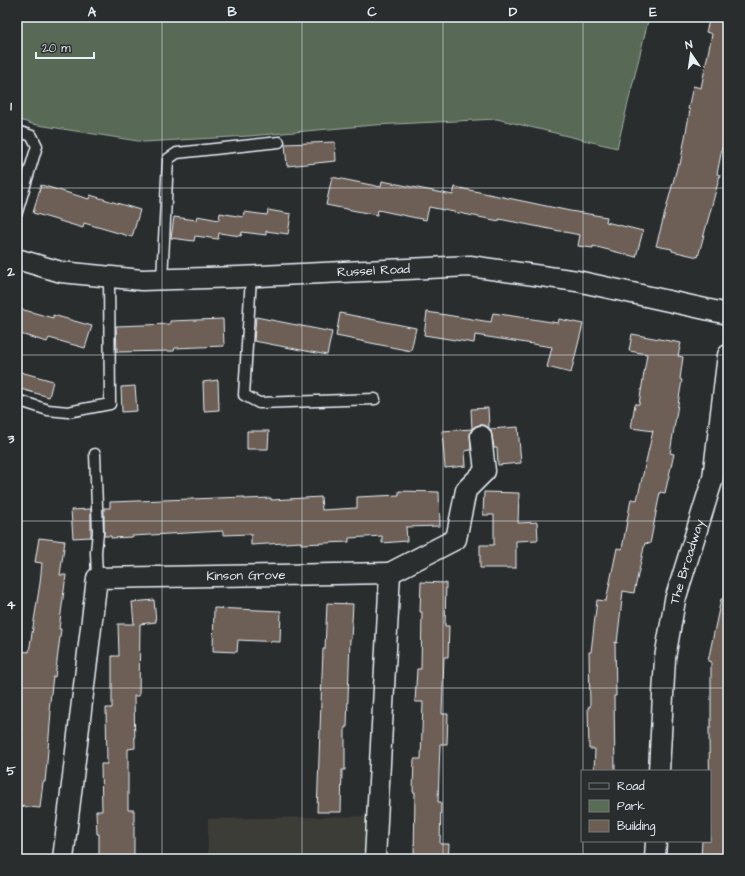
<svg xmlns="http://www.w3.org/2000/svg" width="745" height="876" viewBox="0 0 745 876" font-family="'Architects Daughter',sans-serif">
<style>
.built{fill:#3e3c39}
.green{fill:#586b55;stroke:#a0aea6}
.building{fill:#6d5e54;stroke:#e8f1f8}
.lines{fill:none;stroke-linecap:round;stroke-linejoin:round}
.lane-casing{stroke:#e8f1f8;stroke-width:13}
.street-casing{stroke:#e8f1f8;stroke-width:23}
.lane{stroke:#2a2d2e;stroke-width:10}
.street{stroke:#2a2d2e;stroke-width:20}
.grid{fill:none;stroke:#e8f1f8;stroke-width:1;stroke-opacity:0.55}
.labels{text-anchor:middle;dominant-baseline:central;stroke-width:3;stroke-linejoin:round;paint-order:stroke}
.street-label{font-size:13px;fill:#e8f1f8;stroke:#2a2d2e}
.neatline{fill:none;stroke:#e8f1f8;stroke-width:1.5}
.grid-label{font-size:13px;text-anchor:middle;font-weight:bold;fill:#e8f1f8}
</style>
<rect width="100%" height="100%" fill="#2a2d2e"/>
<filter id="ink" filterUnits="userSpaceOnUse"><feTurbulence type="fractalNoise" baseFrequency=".025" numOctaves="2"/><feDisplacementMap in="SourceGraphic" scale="8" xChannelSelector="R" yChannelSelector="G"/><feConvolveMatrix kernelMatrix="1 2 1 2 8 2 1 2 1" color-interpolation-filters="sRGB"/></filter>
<g filter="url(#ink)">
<path class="built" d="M377,816l-2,43h-167v-40z"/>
<path class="green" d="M17,17h632l-32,131 -120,-29 -123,6 -125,11 -105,6 -112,-18 -15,-5z"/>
<path class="building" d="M710,17h18v101l-11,56 3,1 -22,82 -26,-6v-2l-16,-3 22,-82 2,1 10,-55 -2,-1 5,-23 8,2 11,-54 -6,-2z
M335,142l1,19 -49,5 -2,-22z
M332,177l49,10 1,-6 71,14 2,-8 115,24 37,6 -1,5 37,9 -7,26 -43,-11v2l-15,-2 2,-11 -81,-16v2l-70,-14 -3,13 -48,-10 -1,5 -51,-10z
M41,185l48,14 1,-4 50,15 -8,27 -48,-14 -1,5 -50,-15z
M268,210l23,4 -3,20 -22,-3v4l-24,-3 -1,4 -22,-3 -1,6 -23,-3 -1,5 -23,-3 3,-21 22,3 1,-4 22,4 1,-7 23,4 1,-5 23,3z
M17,308l36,10v-3l39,11 -7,22 -36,-10 -2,4 -30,-9z
M427,312l64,10 2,-9 65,10 1,-4 24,5 -12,49 -24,-6 5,-20 -77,-12 -1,8 -50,-8z
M340,313l76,15 -5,23 -75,-15z
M256,317l76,15 -5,23 -73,-14z
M223,319l1,27 -49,2 -1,3 -57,1 -1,-26 54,-2v-3z
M632,334l49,9 -3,13 5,1 -3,22 2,1 -12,73 4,1 -9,39 -5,-1 -10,52 -5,-1 -11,50 -11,-2 -6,52 -2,-1 1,54h-2l1,75h-21l1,-22h-6l-1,-42h2l-1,-55h2l6,-52 9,1 11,-53 5,1 9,-50 6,1 16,-69 -22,-3 4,-24h4l8,-50 -18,-3z
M17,371l36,10 -4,16 -32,-9z
M218,380l1,30 -15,1 -1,-29z
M135,386l2,25 -15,1 -1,-25z
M488,408l1,20 -4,-3h-6l-5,2 -4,5 1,18 -6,1 1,15 -21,2 -3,-37 30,-2 -1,-20z
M518,427l3,36 -23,2 -1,-17h-3l-2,-13 -2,-6z
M247,431h22l-1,18h-21z
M399,491l40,1 1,34 -34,1 1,14 -25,2v-7l-33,2v4l-48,2v-2l-50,3v-11l-28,1v-4l-91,5v1l-21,1v-2h-7v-28h6v-6l134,-5v2l27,-1v2l50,-3 1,13 35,-2v-11l42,-2z
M484,492l35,1 -1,30 19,-1 1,18 -22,1v27h-36v-23h14v-30h-11z
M91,509v28l-18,1 -2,-28z
M39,538l26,3 -5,34h6l-7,54h2l-6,48 -2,-1 -4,34 2,1 -4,51 -2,20h-2l-3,26 -23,-2v-23l5,-54h-5v-25l3,-31h-1l2,-22 8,1 11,-69 2,-20 -7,-1z
M421,582l25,1 -1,43h4l-1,31h-4l-2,57h6l-1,30h-7l-2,58h3l-1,42h9l-1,15h-34l1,-67h-2l1,-33h7l2,-57h-8l2,-33h4l1,-57h-2z
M721,599h7v260h-27l1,-18h8l-1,-113h2v-66l-3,-1z
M154,600l2,22 -16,2 -1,72h-5l1,52 -7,1v61h6v49h-35v-25h-2l-1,-23h6l-1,-47h6l-1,-56h6v-52h7l-1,-32h16l-2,-22z
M327,603l26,1 -2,35h-1l-3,88h-2v43h-3l-1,42h-24l6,-163h2z
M214,608l67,3 -1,31 -42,-2 -1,12 -24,-1z"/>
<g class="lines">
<defs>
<path id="lane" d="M17,131l15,5 5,10 -20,66
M251,277l-7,118 15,8 116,-4
M162,280l6,-121 9,-6 102,-11
M17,400l31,10 20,2 42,-8 -1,-127
M95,454l3,78 -2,20 1,26"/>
<g id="street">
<path id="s1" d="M17,259l44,13 81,8 97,-3 231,-11 107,15 151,33"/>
<path d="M390,573l66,-34 10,-49 19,-19 -4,-35"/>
<path id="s2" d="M659,771l6,-113 10,-58 38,-122 15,-123"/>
<path id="s3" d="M63,859l34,-281 293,-5 -15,286"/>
<path d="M655,859l1,-18"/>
</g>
</defs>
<use href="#lane" class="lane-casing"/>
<use href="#street" class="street-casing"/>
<use href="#lane" class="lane"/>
<use href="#street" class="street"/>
</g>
</g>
<path class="grid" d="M162,17v842M302,17v842M443,17v842M583,17v754M17,188h711M17,355h711M17,521h711M17,688h711M583,841v18"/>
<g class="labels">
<g class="street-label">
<text stroke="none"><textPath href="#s1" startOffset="359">Russel Road</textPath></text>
<text stroke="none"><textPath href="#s2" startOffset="212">The Broadway</textPath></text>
<text stroke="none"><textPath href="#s3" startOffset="432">Kinson Grove</textPath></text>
</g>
</g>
<rect width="745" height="876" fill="none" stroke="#2a2d2e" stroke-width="44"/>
<rect x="581" y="770" width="130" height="72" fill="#2a2d2e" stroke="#767b7f"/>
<rect x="589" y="783" width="20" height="6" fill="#2a2d2e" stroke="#767b7f"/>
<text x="617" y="790" font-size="12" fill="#e8f1f8">Road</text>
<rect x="589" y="800" width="20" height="12" fill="#586b55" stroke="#767b7f"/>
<text x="617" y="810" font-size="12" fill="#e8f1f8">Park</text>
<rect x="589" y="820" width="20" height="12" fill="#6d5e54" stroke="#767b7f"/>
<text x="617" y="830" font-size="12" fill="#e8f1f8">Building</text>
<g transform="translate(691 54) rotate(347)" stroke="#2a2d2e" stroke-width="3" paint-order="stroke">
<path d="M0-3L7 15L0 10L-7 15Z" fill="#e8f1f8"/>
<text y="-6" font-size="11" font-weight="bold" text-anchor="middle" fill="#e8f1f8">N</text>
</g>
<path d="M36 52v6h58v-6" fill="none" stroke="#e8f1f8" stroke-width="2"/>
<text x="42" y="52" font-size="12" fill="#e8f1f8" stroke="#2a2d2e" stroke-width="3" paint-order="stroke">20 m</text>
<rect x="22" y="22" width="701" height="832" class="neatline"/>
<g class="grid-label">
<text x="92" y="16">A</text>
<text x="232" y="16">B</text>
<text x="372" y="16">C</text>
<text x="513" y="16">D</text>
<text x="653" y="16">E</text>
<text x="11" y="110">1</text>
<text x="11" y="276">2</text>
<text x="11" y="443">3</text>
<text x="11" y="609">4</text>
<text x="11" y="775">5</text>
</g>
</svg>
